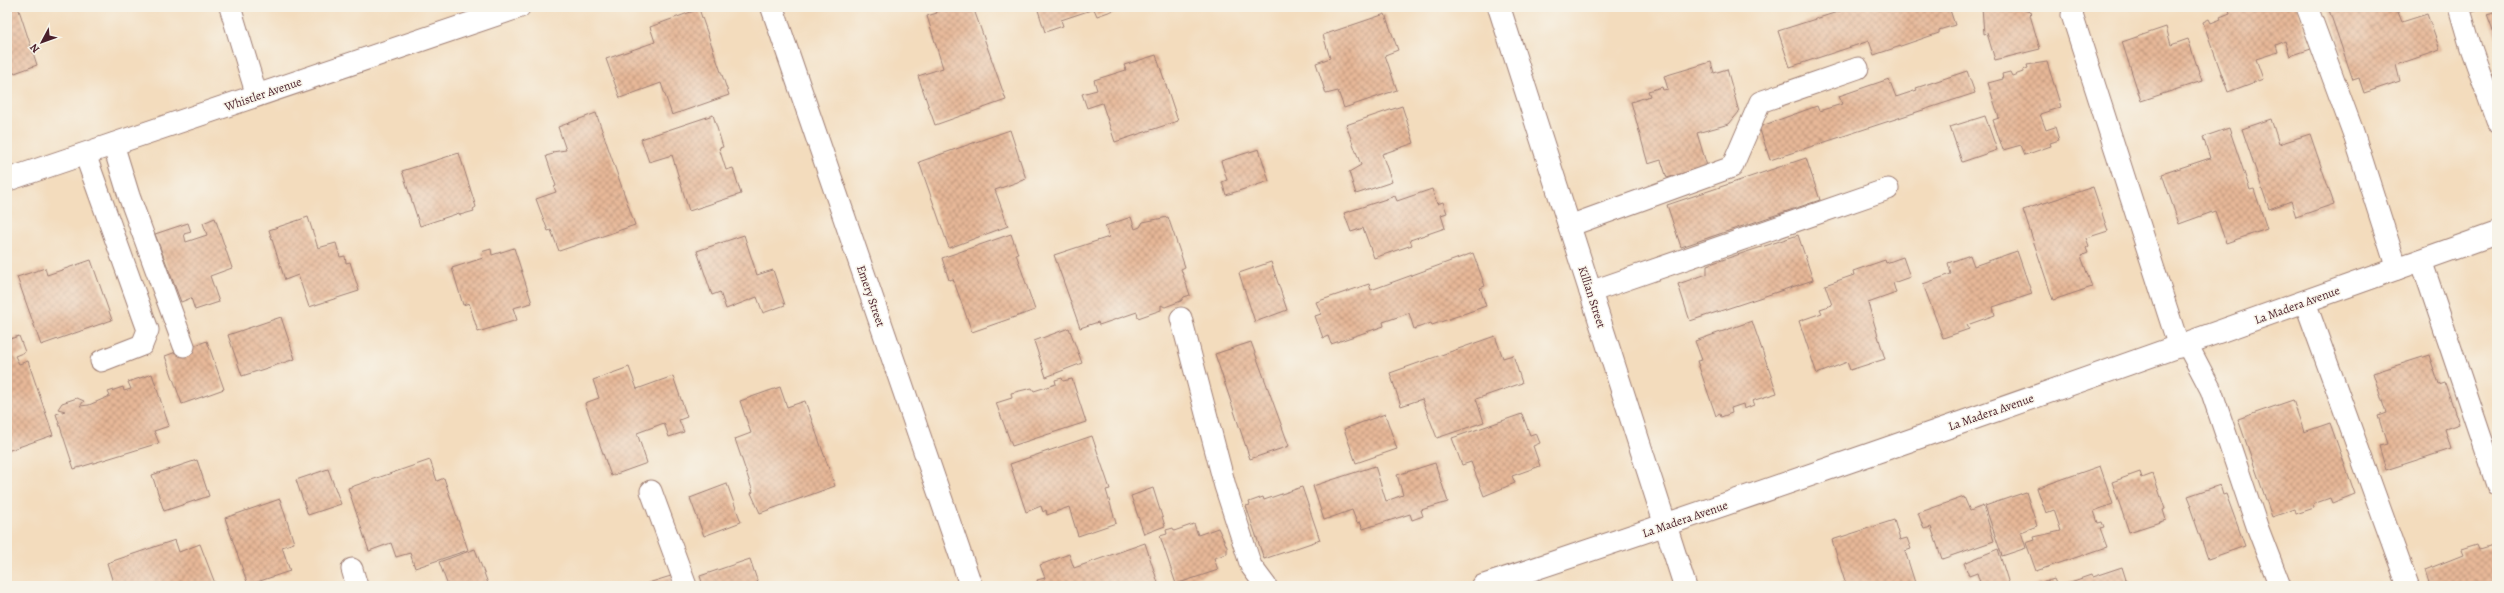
<svg xmlns="http://www.w3.org/2000/svg" width="2504" height="593" viewBox="0 0 2504 593" font-family="Alegreya,serif">
<style>
.building{fill:url(#building-cross-hatch)}
.lines{fill:none;stroke-linecap:round;stroke-linejoin:round}
.lane-casing{stroke:#9e7e74;stroke-width:23}
.street-casing{stroke:#9e7e74;stroke-width:24}
.lane{stroke:#fff;stroke-width:21}
.street{stroke:#fff;stroke-width:22}
.labels{text-anchor:middle;dominant-baseline:central;stroke-width:3;stroke-linejoin:round;paint-order:stroke}
.street-label{font-size:12px;fill:#4a1f2b;stroke:#f7f3e8}
</style>
<defs>
<pattern id="building-cross-hatch" width="8" height="8" patternUnits="userSpaceOnUse"><rect width="8" height="8" fill="#e7b898"/><path d="M0 0l8 8M0 8l8-8" fill="none" stroke="#bd957c"/></pattern>
</defs>
<rect width="100%" height="100%" fill="#f7f3e8"/>
<filter id="ink" filterUnits="userSpaceOnUse"><feTurbulence type="fractalNoise" baseFrequency=".025" numOctaves="2"/><feDisplacementMap in="SourceGraphic" scale="8" xChannelSelector="R" yChannelSelector="G"/><feConvolveMatrix kernelMatrix="1 2 1 2 8 2 1 2 1" color-interpolation-filters="sRGB"/></filter>
<filter id="wash" filterUnits="userSpaceOnUse"><feTurbulence type="fractalNoise" baseFrequency=".012" numOctaves="4" result="noise"/><feDisplacementMap in="SourceGraphic" scale="16" xChannelSelector="R" yChannelSelector="G"/><feGaussianBlur stdDeviation="0.9" result="paint"/><feColorMatrix in="noise" values="0 0 0 0 0 0 0 0 0 0 0 0 0 0 0 0 0 1.4 0 .05"/><feComposite in="paint" operator="in"/></filter>
<g filter="url(#wash)">
<rect width="100%" height="100%" fill="#f3dcbd"/>
<g id="blocks">
<path class="building" d="M7,7h11l19,58 -25,9 -3,-7h-2z
M935,7h38l33,93 -71,25 -17,-49 25,-8 -16,-52 10,-3z
M1037,7h86l-26,9 -3,-7 -33,11 2,6 -18,6z
M1284,7h14l-7,3z
M1853,7h96l6,18 -16,5v3l-65,22 -5,-14 -79,26 -12,-36z
M1982,7h36l14,6 -2,2 10,34 -45,11 -8,-27 -3,1z
M2228,7h69l14,42 -21,7 -5,-15 -9,4 2,7 -22,7 7,20 -35,13 -25,-70 6,-3 2,4 10,-4 -1,-2 10,-4z
M2328,7h68l6,15 25,-8 13,36 -44,15 4,16 -36,12 -5,-15 -6,2z
M2471,7h13l-11,4z
M699,9l30,86 -57,20 -11,-32 -41,15 -14,-39 49,-17 -5,-15z
M2497,11v30l-10,-27z
M1385,14l13,36 -13,5 12,35 -53,18 -6,-17 -12,3 -10,-31 14,-5 -7,-23z
M2166,27l5,18 17,-6 14,42 -61,20 -19,-59z
M1156,55l22,66 -63,21 -13,-39 -15,5 -5,-14 15,-4 -3,-10 32,-10 -2,-5z
M1711,62l3,11 13,-4 12,43 -10,12 -32,9 10,33 -40,12 -6,-18 -13,4 -17,-62 19,-6 -2,-5 14,-4 1,3 5,-1 -4,-13z
M2047,62l14,45 -21,7 6,16 9,-3 4,13 -9,3 1,3 -26,9 -4,-10 -18,5 -10,-30 6,-2 -11,-35 15,-4 -1,-5 8,-2 2,4 11,-4v-2l5,-2 -1,-3z
M1967,71l8,22 -205,67 -11,-33 58,-21 2,5 23,-7 -3,-8 50,-17 7,18 21,-7 -1,-2z
M2497,74v14l-5,-13z
M1402,106l12,37 -32,11 10,28 -36,12 -7,-22 12,-7 -15,-40z
M596,113l39,112 -76,26 -8,-21 -3,1 -12,-32 20,-7 -2,-5 2,-1 -10,-30 7,-2 -1,-2 14,-2 -8,-23z
M713,115l10,32 -4,1 7,22 7,-2 8,26 -52,17 -17,-56 -23,7 -8,-23z
M1985,116l12,34 -35,12 -12,-35z
M2271,119l8,25 31,-10 24,70 -38,13 -5,-16 -22,8 -27,-80z
M2229,128l21,62 4,-1 13,40 -41,14 -11,-32 -36,13 -17,-50 48,-16 -7,-21z
M1010,130l16,49 -31,11 13,36 -59,22 -30,-86z
M1259,149l10,32 -43,14 -4,-13 5,-2 -6,-19z
M459,153l17,54 -3,2 1,2 -14,4 -1,-2 -39,13 -18,-55z
M1806,158l14,42 -139,47 -14,-42z
M2093,187l15,44 -22,7 3,8 -3,2 2,5 -7,3 11,31 -39,13 -30,-90z
M1432,189l5,15 6,-2 4,11 -6,2 4,13 -35,12 2,5 -38,13 -11,-30 -12,4 -7,-19 51,-17 2,5z
M308,217l10,31 18,-5 4,14 5,-1 1,7 4,-1 9,29 -50,16 -11,-32 -13,5 -16,-50z
M1131,217l4,12 5,-2 3,-5 25,-5 17,50 -4,2 9,26 -6,2 -3,4 -16,6 -4,-2v5l-23,8 -1,-6 -38,13 -1,-3 -18,6 -26,-73 55,-18 -4,-11z
M215,218l17,50 -22,8 9,26 -24,8 -4,-12 -10,4 -26,-68 33,-11 3,9 -7,2 2,8 21,-7 -4,-12z
M1011,234l7,20h-2l19,56 -63,22 -19,-53 -4,1 -7,-22z
M744,235l13,40 16,-5 12,35 -22,8 -6,-16 -31,12 -6,-17 -8,3 -15,-44z
M1798,235l15,45 -123,41 -12,-37 29,-10v-9z
M514,248l18,55 -19,5 4,12 -39,12 -9,-29 -6,2 -11,-37 31,-10 -2,-6 10,-3 1,6z
M2017,251l15,43 -39,13 2,8 -28,10 2,4 -26,9 -20,-54 28,-10 -3,-11 22,-8 4,11z
M1473,253l12,33 -5,2 6,18 -54,19 -1,-2 -17,6 -5,-16 -26,9 1,4 -53,18 -3,-8 -5,2 -8,-22 6,-2 -5,-12 53,-18 2,6z
M1903,257l7,20 -17,6 3,10 -28,10 17,56 -35,11 -3,-8 -30,12 -18,-53 23,-8 -2,-4 12,-4 -7,-20 29,-10 -1,-4 32,-11 1,3z
M91,260l21,60 -71,25 -24,-68 28,-9 2,7z
M1271,262l16,48 -32,12 -16,-49z
M281,317l14,42 -53,17 -14,-41z
M1752,321l25,72 -25,8 2,4 -10,4 -1,-5 -12,4 1,5 -11,4 -1,-3 -4,2 -19,-55 5,-1 -7,-19z
M1069,328l13,35 -36,14 -12,-36z
M7,331l3,8 9,-3 6,16 -10,4 4,8 9,-3 25,74 -46,16z
M1495,336l8,22 10,-3 9,28 -46,16 8,23 -47,16 -15,-39 -21,7 -11,-33z
M207,341l17,48 -42,15 -17,-48z
M1251,342l38,104 -39,13 -35,-105z
M2429,355l10,30 6,-2 14,41 -14,5 6,20 -65,21 -7,-24 8,-2 -9,-28 8,-3 -13,-40z
M629,367l8,22 36,-13 14,41 -8,3 5,12 -15,5 -5,-14 -27,10 10,30 -36,13 -26,-73 14,-5 -6,-18z
M152,374l17,52 -15,5 5,12 -85,26 -18,-55 9,-3 -7,-2 4,-6 15,-5 7,3 -4,5 9,-1 21,-9 -2,-4 15,-5 1,4 7,-2 -3,-7z
M1062,378l1,3 9,-2 14,43 -74,24 -16,-43 16,-5 -1,-5 21,-5 2,3 22,-7 -1,-4z
M780,387l7,20 18,-6 30,85 -75,27 -9,-20 2,-1 -18,-53 16,-6 -11,-32z
M2293,400l11,32 26,-9 25,71 -23,9 -2,-5 -17,6 1,4 -18,6 -1,-5 -23,8 -34,-98z
M1385,414l12,35 -41,14 -12,-34z
M1522,414l8,21 6,-2 4,10 -7,3 7,20 -28,10 3,7 -31,13 -13,-34 -9,3 -10,-27z
M1092,436l18,53 -4,1 10,33 -38,13 -9,-29 -22,8 -1,-5 -3,2 -2,-6 -15,6 -16,-48z
M197,460l12,36 -45,15 -12,-36z
M430,460l7,21 7,-3 24,72 -53,18 -5,-15 -14,4 -5,-14 -22,8 -21,-63z
M1435,463l13,39 -27,8 2,6 -11,4 -2,-6 -47,15 -3,-7 -3,1 -5,-13 -28,10 -11,-34 62,-20 11,35 17,-6 -6,-20z
M2100,466l13,38 -19,7 4,12 4,-1 2,5 -4,1 7,19 -71,24 -10,-28 9,-3 -1,-3 27,-6 -7,-21 -8,3 -9,-25z
M328,469l13,35 -33,11 -12,-35z
M2140,472l2,6 11,-4 12,35 -2,1 3,10 -37,12 -17,-50z
M727,484l14,38 -37,14 -14,-38z
M2220,485l3,10 3,-1 19,52 -37,13 -18,-52 2,-1 -4,-10z
M1302,487l18,53 -56,19 -18,-53 4,-1 -1,-3 14,-5 1,3z
M1153,488l12,38 -21,8 -13,-38z
M2026,492l11,34 -16,6 5,16 -24,8 -17,-50z
M1964,497l6,14 13,-5 11,35 -52,18 -11,-32 -7,2 -6,-16z
M280,499l14,44 -12,4 8,24 -42,14 -23,-67z
M1894,520l6,20 7,-2 4,11 -6,2 11,35h-84l13,-4 -13,-42z
M1194,524l4,11 20,-7 9,19v7l-13,4 4,12 -42,14 -16,-48 7,-2 -1,-4 7,-2 1,3z
M175,540l4,12 21,-8 16,42h-102l-7,-23z
M1145,543l14,43h-120l-2,-6 8,-2 -5,-13 29,-11 5,14z
M2477,545l2,5 16,-5 2,41h-67l-5,-16 38,-15 -2,-5z
M475,549l14,37h-41l-9,-24z
M1998,549l11,35 -28,2 -4,-13 -8,3 -5,-13z
M750,559l9,27h-56l-3,-10z
M2122,567l6,19h-69l32,-11 1,2z
M674,575l3,11h-32v-2z
M2054,579l3,7h-24z"/>
</g>
</g>
<g filter="url(#ink)">
<use href="#blocks" fill-opacity="0" stroke="#9e7e74" stroke-width="1"/>
<g class="lines">
<defs>
<path id="lane" d="M230,7l27,89
M2074,7l-2,8 107,332
M2307,7l46,125 44,137
M2459,7l12,41 26,73
M113,144l16,52 55,150
M85,154l63,176 -6,15 -41,16
M1569,226l163,-59 28,-65 98,-34
M2421,260l76,225
M1590,292l298,-103
M2305,302l103,284
M1181,318l44,168 26,80 15,20
M2187,344l24,46 47,139 22,57
M651,491l35,95
M352,569l5,17"/>
<path id="street" d="M772,7l199,579
M1499,7l186,579
M7,180l512,-173
M1483,586c340,-113 677,-233 1014,-353"/>
</defs>
<use href="#lane" class="lane-casing"/>
<use href="#street" class="street-casing"/>
<use href="#lane" class="lane"/>
<use href="#street" class="street"/>
</g>
</g>
<g class="labels">
<g class="street-label">
<text transform="translate(263 94) rotate(-19)">Whistler Avenue</text>
<text transform="translate(871 296) rotate(71)">Emery Street</text>
<text transform="translate(1592 297) rotate(72)">Killian Street</text>
<text transform="translate(2297 305) rotate(-20)">La Madera Avenue</text>
<text transform="translate(1991 412) rotate(-19)">La Madera Avenue</text>
<text transform="translate(1685 519) rotate(-19)">La Madera Avenue</text>
</g>
</g>
<rect width="2504" height="593" fill="none" stroke="#f7f3e8" stroke-width="24"/>
<g transform="translate(42 42) rotate(229)" stroke="#f7f3e8" stroke-width="3" paint-order="stroke">
<path d="M0-3L7 15L0 10L-7 15Z" fill="#4a1f2b"/>
<text y="-6" font-size="11" font-weight="bold" text-anchor="middle" fill="#4a1f2b">N</text>
</g>
</svg>
